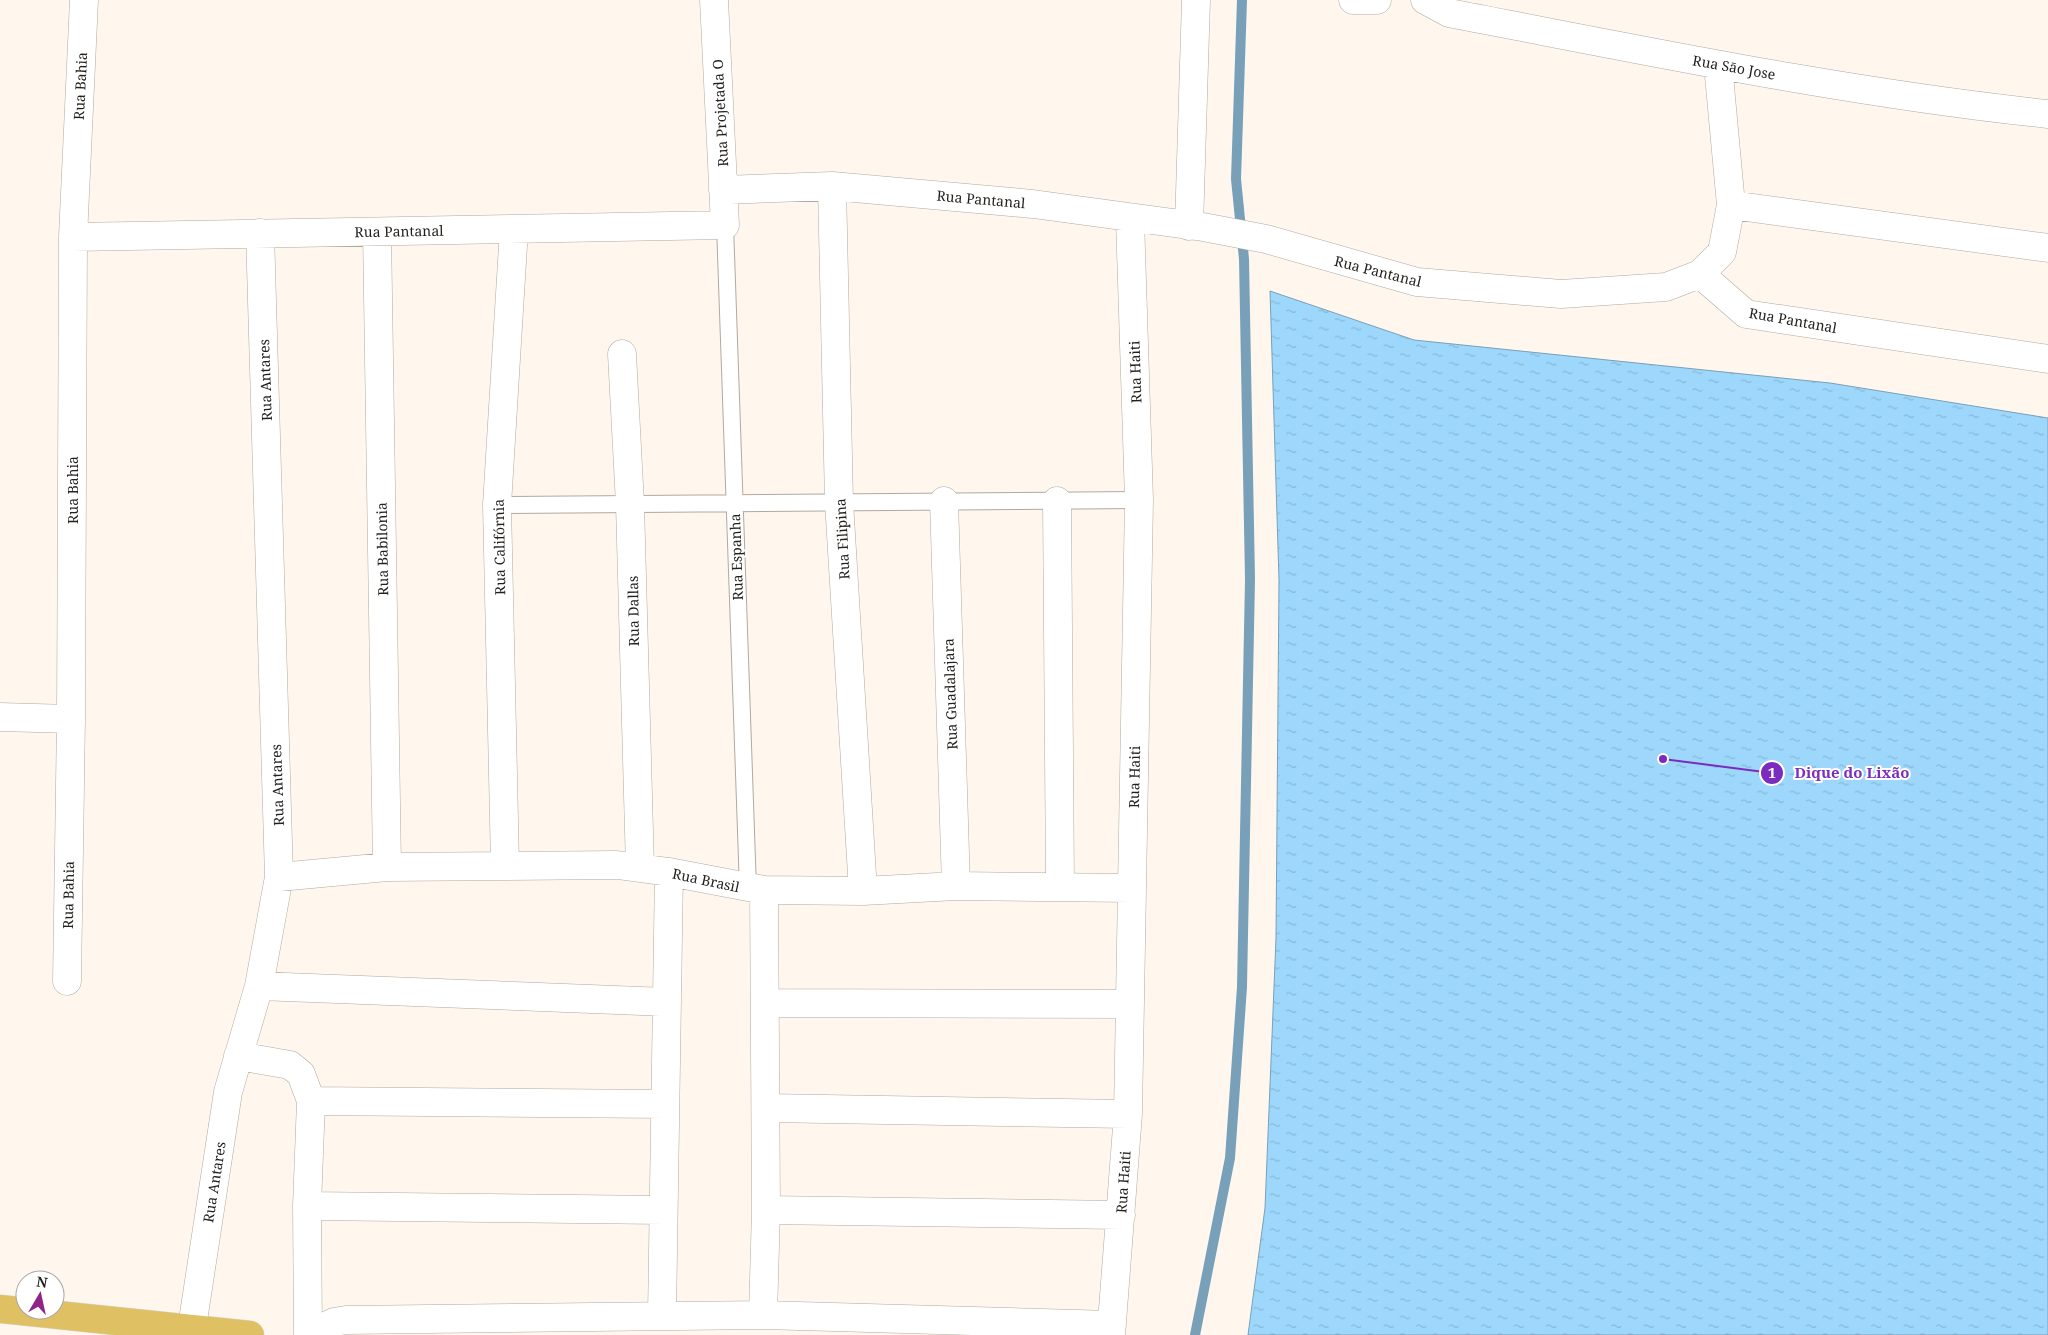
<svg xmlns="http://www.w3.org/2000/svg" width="2048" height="1335" viewBox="0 0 2048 1335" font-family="'Noto Serif',serif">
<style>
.water{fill:url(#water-ripples);stroke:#78a0b9}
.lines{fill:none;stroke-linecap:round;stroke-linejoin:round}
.stream{stroke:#78a0b9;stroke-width:10}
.lane-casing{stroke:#b0a9a1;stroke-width:18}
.street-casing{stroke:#b0a9a1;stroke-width:29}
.highway-casing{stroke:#d7d7d6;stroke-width:29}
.lane{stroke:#fff;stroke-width:16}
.street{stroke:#fff;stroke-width:28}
.highway{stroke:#dfc164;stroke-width:28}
.labels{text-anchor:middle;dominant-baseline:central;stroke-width:4;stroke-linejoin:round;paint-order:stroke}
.street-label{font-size:14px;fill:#221f1c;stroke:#fff}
.leader{fill:none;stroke:#7b2cbf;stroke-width:2}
.callout-dot{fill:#7b2cbf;stroke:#fff;stroke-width:2}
.mark-label{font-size:15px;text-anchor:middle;font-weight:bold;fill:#fff}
.callout-label{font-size:15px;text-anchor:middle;font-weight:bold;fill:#7b2cbf;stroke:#fff;stroke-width:4;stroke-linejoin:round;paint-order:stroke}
</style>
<defs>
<pattern id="water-ripples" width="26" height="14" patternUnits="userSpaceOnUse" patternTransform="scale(1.25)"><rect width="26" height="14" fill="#9dd7fc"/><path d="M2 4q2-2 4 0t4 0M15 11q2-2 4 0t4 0" fill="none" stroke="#87b8d7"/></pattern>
</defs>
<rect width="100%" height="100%" fill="#fff7ee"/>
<path class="water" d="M1270,291l144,49 416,43 218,35v917h-800l17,-127 11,-270 3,-358z"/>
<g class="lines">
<path class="stream" d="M1195,1335l35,-177 12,-171 8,-408 -6,-320 -8,-80 6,-179"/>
<defs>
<path id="lane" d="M725,225l23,664
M497,505l642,-5"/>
<path id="street" d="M1353,0h24
M1425,0l24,13c199,38 398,80 599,101
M832,186l7,316 24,389
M723,190l109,-4 201,18 170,23 63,12 151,43 144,12 105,-7 34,-13 22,-22 9,-47 -13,-140
M1731,205l317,43
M1189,226l7,-226
M377,232l10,635
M73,237l652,-12 -11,-225
M1700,274l46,40 302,45
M622,354l8,150 10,364
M944,501l12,385
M1057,501l3,384
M0,717l71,2
M505,865l-8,-360 17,-276
M279,877l108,-10 230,-2 52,7 95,18 99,1 93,-5 176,2
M67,981l4,-262 2,-482 11,-237
M259,986l408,16
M765,1003l365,1
M238,1056l52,9 11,9 10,27 -4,105 1,129
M311,1101l354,3
M766,1108l362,6
M307,1206l356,4
M766,1210l355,5
M763,1315l3,-105 -2,-320
M662,1316l7,-444
M192,1327l36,-235 31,-106 20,-109 -19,-644
M308,1335l26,-13 12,-2 417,-5 349,10
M1111,1335l17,-221 4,-226 7,-388 -9,-281"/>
<path id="highway" d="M0,1309l250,26"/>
</defs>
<use href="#lane" class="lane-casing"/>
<use href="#street" class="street-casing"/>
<use href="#highway" class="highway-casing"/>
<use href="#lane" class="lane"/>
<use href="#street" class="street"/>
<use href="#highway" class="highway"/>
</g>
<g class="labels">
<g class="street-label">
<text transform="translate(1734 67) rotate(10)">Rua Sāo Jose</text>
<text transform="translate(80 86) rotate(-87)">Rua Bahia</text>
<text transform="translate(720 113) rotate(-93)">Rua Projetada O</text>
<text transform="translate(981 199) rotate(5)">Rua Pantanal</text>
<text transform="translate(399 231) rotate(-1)">Rua Pantanal</text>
<text transform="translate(1378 271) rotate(14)">Rua Pantanal</text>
<text transform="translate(1793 320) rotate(10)">Rua Pantanal</text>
<text transform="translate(1135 372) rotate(-92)">Rua Haiti</text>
<text transform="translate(265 380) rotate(-92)">Rua Antares</text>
<text transform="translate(72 490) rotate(-90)">Rua Bahia</text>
<text transform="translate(842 539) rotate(-93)">Rua Filipina</text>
<text transform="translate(499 547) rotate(-91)">Rua Califórnia</text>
<text transform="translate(382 549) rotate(-91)">Rua Babilonia</text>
<text transform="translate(736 557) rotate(-92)">Rua Espanha</text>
<text transform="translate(633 611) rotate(-91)">Rua Dallas</text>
<text transform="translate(950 694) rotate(-92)">Rua Guadalajara</text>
<text transform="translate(1134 777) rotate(-89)">Rua Haiti</text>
<text transform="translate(277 785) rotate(-92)">Rua Antares</text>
<text transform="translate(706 880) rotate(12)">Rua Brasil</text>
<text transform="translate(68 895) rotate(-89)">Rua Bahia</text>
<text transform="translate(214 1182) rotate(-81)">Rua Antares</text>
<text transform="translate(1123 1182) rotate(-86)">Rua Haiti</text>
</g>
</g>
<path class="leader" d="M1663 759L1772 773"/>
<g class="callout-dot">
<circle cx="1663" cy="759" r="5"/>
<circle cx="1772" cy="773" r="12"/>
</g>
<g class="mark-label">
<text x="1772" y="778">1</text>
</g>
<g class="callout-label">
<text x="1852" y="778">Dique do Lixão</text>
</g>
<g transform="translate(40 1295) rotate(9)"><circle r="24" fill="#ffffff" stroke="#a7a5a4"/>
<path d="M0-4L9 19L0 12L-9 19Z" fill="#902487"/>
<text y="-8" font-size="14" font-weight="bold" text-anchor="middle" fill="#221f1c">N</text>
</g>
</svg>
